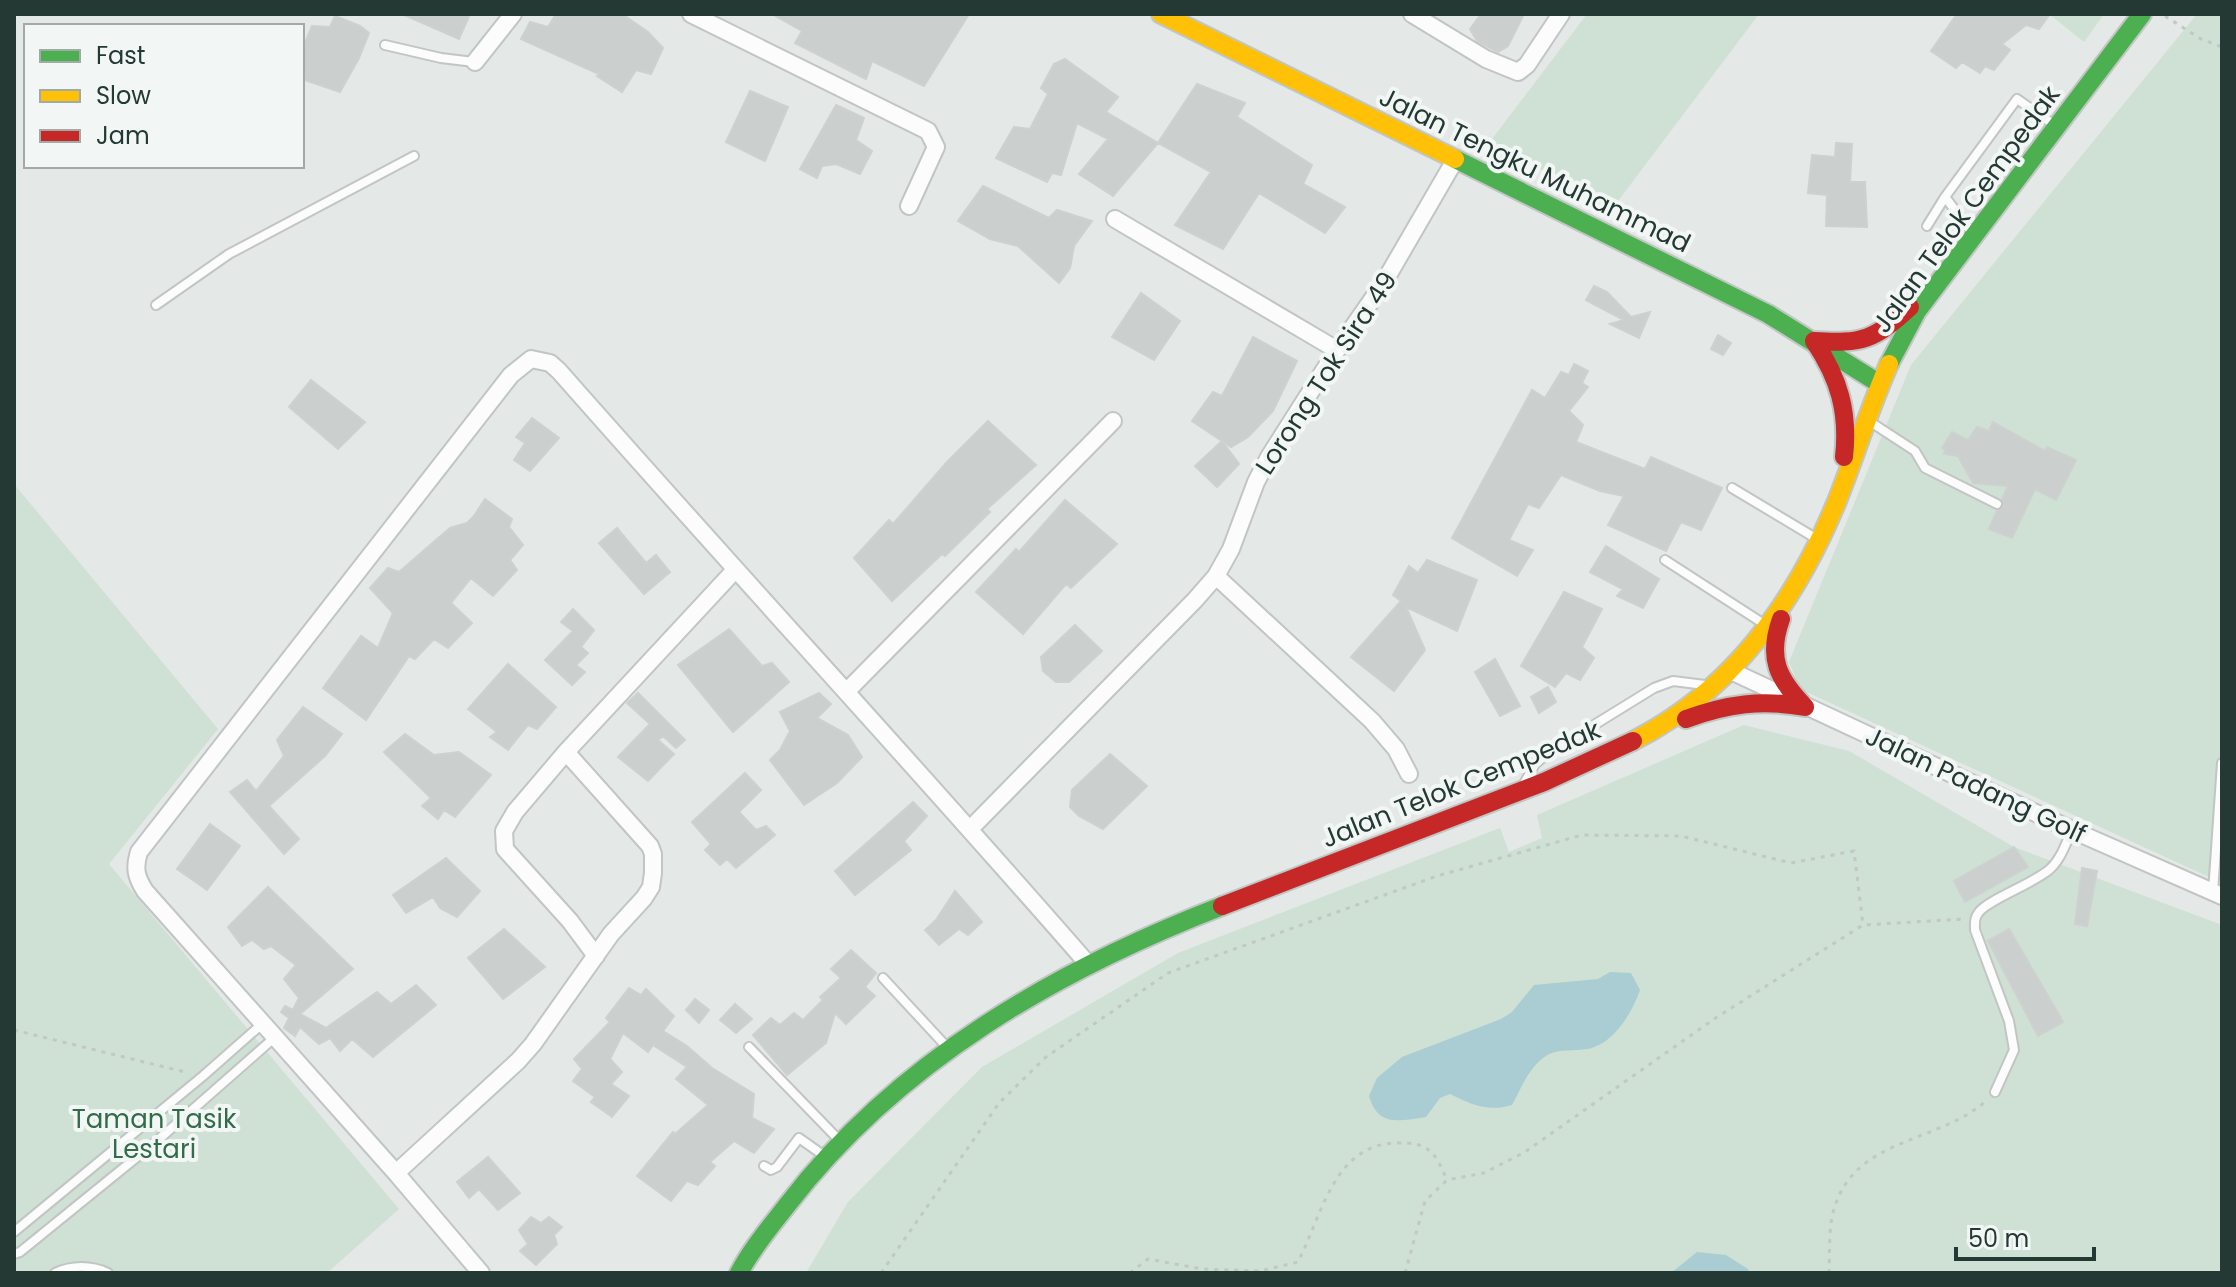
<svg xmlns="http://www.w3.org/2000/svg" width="2236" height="1287" viewBox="0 0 2236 1287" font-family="Poppins,sans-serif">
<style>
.green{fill:#cfe0d4}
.water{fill:#a9cdd2}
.building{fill:#cbd0ce;stroke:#cdd1cf;stroke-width:2}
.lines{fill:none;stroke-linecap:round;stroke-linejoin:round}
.lane-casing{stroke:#c1c5c3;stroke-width:12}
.street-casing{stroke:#c1c5c3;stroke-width:20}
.fast-casing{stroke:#c0c6c3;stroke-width:22}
.slow-casing{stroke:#c0c6c3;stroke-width:22}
.jam-casing{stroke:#c0c6c3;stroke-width:22}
.path{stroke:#c1c8c5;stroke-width:3;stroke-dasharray:4 6;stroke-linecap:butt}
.lane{stroke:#fbfcfb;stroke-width:8}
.street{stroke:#fbfcfb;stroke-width:16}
.fast{stroke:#4caf50;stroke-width:18}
.slow{stroke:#ffc107;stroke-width:18}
.jam{stroke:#c62828;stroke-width:18}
.labels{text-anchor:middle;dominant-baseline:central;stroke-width:8;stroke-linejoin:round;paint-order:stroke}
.street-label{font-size:26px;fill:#243934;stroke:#f2f7f5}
.park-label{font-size:26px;fill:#336c49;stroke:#f2f7f5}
</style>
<rect width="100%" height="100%" fill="#e4e8e6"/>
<path class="green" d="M1587,14h172l-141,187 -132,-54z
M2049,14h55l-20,28z
M2197,14h25v869l-422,-194 -11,-27 122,-297z
M14,484l204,245 -109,135 290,345 -72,64h-313z
M1744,725l105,26 165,96 208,78v348h-1416l42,-71 134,-135 196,-114 322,-125 9,24 33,-14 -5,-23z"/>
<path class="water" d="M1610,972l21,1 9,17c-8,23 -27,55 -53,59 -12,2 -28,0 -38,5 -20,12 -26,31 -37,51 -24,7 -40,0 -62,-11l-10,4 -14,19c-27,4 -48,10 -57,-21l8,-18 25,-21 99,-38 11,-7 22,-27 64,-6z
M1697,1252l29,3 22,14 1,4h-78z"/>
<path class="building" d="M402,14h68l-11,25z
M556,14h66l26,18 15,16 -12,26 -15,-4 -14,22 -25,-16 2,-2 -78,-35 9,-17 18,5z
M772,14h197l-45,72 -52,-25 -6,18 -71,-36 7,-12z
M1481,14h43l-16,32 -10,6 -21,-11 -7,-12z
M1957,14h93l-11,15 -13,-4 -24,19 8,6 -16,20 -9,-4 -5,7 -18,-11 -6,6 -25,-17z
M335,16l25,10 9,7 -10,25 -19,34 -38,-13v-29l10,-24 18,1z
M1065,59l53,38 -12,15 52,31 -45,53 -34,-22 29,-35 -31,-16 -16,52 -9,-2 -5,9 -51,-24 18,-31 16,2 18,-35 -7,-6 13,-24z
M1197,84l48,19 -8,14 75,48 -9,19 42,23 -20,26 -66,-40 -36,56 -48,-24 36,-53 -53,-29z
M750,91l38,16 -23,54 -39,-19z
M836,105l28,13 -8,22 16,11 -12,23 -24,-10 -14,2 -5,12 -17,-9z
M1836,143l16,1 -2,38h15l2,45 -41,-1 1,-31 -19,-2 4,-38 23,2z
M983,186l66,32 8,-8 35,11 -18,25 -4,22 -11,15 -41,-37 -28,-7 -32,-18z
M1594,286l13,6 24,25 19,-5 -11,26 -29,-14 14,-4 -38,-20z
M1141,293l39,28 -26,39 -42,-23z
M1718,335l13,8 -8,12 -12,-6z
M1253,337l44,24 -24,50 -25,26 -17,10 -39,-26 21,-29 9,4z
M1574,364l14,7 -6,12 6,4 -19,24 14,14 -7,17 69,27 6,-12 71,31 -21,42 -20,-8 -15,29 -58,-26 16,-29 -24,-5 -39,-16 -22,33 -11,-4 -19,36 24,10 -16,26 -65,-38 80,-148 13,8 16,-26 8,3z
M311,380l54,42 -27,27 -49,-42z
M532,418l27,20 -29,33 -16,-11 11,-17 -9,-6z
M988,421l48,44 -49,44 3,3 -45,44 -3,-2 -50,47 -38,-43 35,-38 4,4 54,-62z
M1993,422l52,29 2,-4 29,13 -20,40 -21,-11 -23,49 -23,-9 8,-18 7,-5 -2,-7 6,-13 -35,-3 -15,-27 -14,-2 1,-4 -3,-2 10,-16 16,8 9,-13 12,4z
M1222,441l17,23 -22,23 -22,-21z
M485,499l27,20 -3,8 14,18 -13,15 7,10 -24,26 -22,-18 -20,25 21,20 -24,25 -14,-9 -19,20 -6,-3 -43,64 -43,-32 38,-52 17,12 15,-35 -23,-25 18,-20 11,4 51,-44 17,-5 7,-7z
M1065,500l52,44 -46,44 -5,-4 -43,50 -47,-42 40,-43 3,3z
M617,528l29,35 10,-8 14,17 -26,22 -45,-51z
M1606,546l53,33 -16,29 -26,-12 6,-7 -33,-17z
M1427,560l50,20 -20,51 -51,-24 19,43 -31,41 -43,-34 50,-56 -8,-6 16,-29 9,7z
M1564,592l38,17 -20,38 12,11 -14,22 -14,-7 -11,14 -34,-21z
M573,609l21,21 -13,17 7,6 -12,12 9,7 -13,13 -27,-25 28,-29 -12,-9z
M1075,625l27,26 -33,31h-13l-13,-11 -2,-14z
M729,629l33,37 10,-3 17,19 -56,50 -55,-67z
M1495,659l25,47 -20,10 -25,-44z
M508,664l48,43 -19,22 -9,-4 -20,25 -18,-13 7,-5 -29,-23z
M1548,687l8,15 -17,11 -8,-16z
M638,693l47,47 -9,8 -13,-12 -5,4 16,14 -26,27 -30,-24 32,-33 -23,-21z
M819,693l12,11 -14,14 31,17 14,22 -25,26 -33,22 -34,-45 10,-10 10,-19 -10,-19z
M303,707l39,27 -17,22 -56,50 30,33 -15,15 -54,-62 17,-12 9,11 28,-35 -7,-16z
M405,734l29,21 25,-3 32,23 -36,42 -11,-7 -6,9 -16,-13 9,-8 -47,-46z
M1110,754l37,32 -44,43 -24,-13 -9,-9 2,-17z
M745,773l16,17 -22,22 17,18 10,-4 9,9 -39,33 -9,-9 -7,6 -15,-15 6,-6 -19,-22z
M913,802l14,14 -23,25 7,9 -56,45 -20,-24z
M210,824l30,22 -33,44 -30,-21z
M2014,847l14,20 -63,35 -11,-21z
M446,858l34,33 -23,26 -17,-9 -7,-11 -27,16 -13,-18z
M2082,868l15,3 -10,55 -12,-2z
M268,887l85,82 -53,45 26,14 51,-36 14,12 25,-19 20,20 -63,52 -21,-18 -12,12 -10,-13 -11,6 -19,-17 -5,9 -11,-8 5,-10 -8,-6 4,-6 8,4 6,-12 -15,-19 12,-14 -25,-19 -7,3 -12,-9 -10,6 -14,-19z
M955,891l27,31 -14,13 -9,-6 -20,16 -14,-15 11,-10z
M504,929l41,38 -42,32 -35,-41z
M2009,929l54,93 -25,14 -50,-95z
M851,950l25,23 -11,14 10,9 -29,28 -11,-11 -9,30 -39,32 -34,-40 18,-17 9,7 14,-12 9,7 20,-20 -3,-3 21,-19 -10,-9z
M629,988l12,7 5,-6 28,27 -11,15 24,15 25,22 42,26 -2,24 22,11 -20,24 -20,-12 -24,21 5,4 -17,19 -11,-4 -16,20 -34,-25 36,-44 2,2 33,-29 -32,-26 11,-12 -34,-22 -5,7 -25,-19 -13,26 12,13 -11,12 18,12 -17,21 -21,-15 4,-5 -22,-16 9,-12 -8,-10 36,-37 -4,-4z
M695,999l14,11 -10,13 -13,-13z
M735,1004l17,15 -16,14 -16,-13z
M488,1157l32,36 -22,17 -19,-21 -10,9 -12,-16z
M531,1217l10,6 8,-6 13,10 -8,8 3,9 -21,21 -16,-14 8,-7 -9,-14z"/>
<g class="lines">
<defs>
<path id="lane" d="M385,45l56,13 33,4
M1945,197l26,34
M1927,226l18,-29 72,-98 36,25
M156,305l73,-51 185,-98
M1869,421l46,30 10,17 72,36
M1732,488l85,51
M1665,560l99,64
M1525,782l10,-18 12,-10 107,-66 19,-7 32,4
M2213,892l9,-129
M883,978l63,68
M749,1047l90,93
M1995,1092l19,-42 -5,-29 -34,-91c0,-7 -1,-12 4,-18 10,-13 54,-28 71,-43 11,-10 16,-26 22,-39
M764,1166l7,4 6,-3 22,-29 24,17
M14,1232l189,-156 59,-52
M14,1254l6,-2 138,-112 116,-102
M55,1273c17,-8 36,-8 53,0"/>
<path id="street" d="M691,14l237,117 8,16 -27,59
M1412,14l74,45 32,13 9,-7 34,-51
M475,62l38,-48
M1115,219l222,131
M1216,576l156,145 24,28 13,25
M1731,671l341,159 150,66
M847,691l266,-270
M970,829l225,-229 21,-24 15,-27 25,-67 13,-25 68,-107 46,-66 72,-124
M596,956l-26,-35 -65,-72 -1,-18 11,-19 51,-60 169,-182
M396,1173l122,-112 15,-17 78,-110 33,-36 7,-11 2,-14v-19l-3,-8 -84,-94
M481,1273l-85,-100 -251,-282c-9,-14 -11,-23 -6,-39l372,-477 20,-16 19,4 9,8c175,199 355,393 529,593"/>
<path id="fast" d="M1455,159l313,155 112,70
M1889,364l28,-53 225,-297
M739,1273c13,-25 32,-47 49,-69 110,-143 269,-234 434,-298"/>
<path id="slow" d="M1161,14l294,145
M1633,741c99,-50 163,-140 204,-240 18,-45 32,-92 52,-137"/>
<path id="jam" d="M1814,341c25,37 35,71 30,116
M1814,341c49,3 60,-1 96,-34
M1781,619c-14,39 -3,60 24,88
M1686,719c41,-15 76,-20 119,-12
M1222,906l322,-124 89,-41"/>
</defs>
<use href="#lane" class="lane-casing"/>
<use href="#street" class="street-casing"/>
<use href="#fast" class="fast-casing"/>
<use href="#slow" class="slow-casing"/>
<use href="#jam" class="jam-casing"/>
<path class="path" d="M2165,16l36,23 21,8
M14,1030l171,42
M881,1273l118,-170 47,-46 122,-84 269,-97 145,-41 99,1 110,27 63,-12 9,74
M1130,1273l18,-14 54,10 58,2 38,-9c24,-47 36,-119 100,-119 32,-1 37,10 49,37
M1405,1273l20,-72 22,-21 37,-7 41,-21 192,-135 146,-92 100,-6
M1829,1273c1,-21 -1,-48 6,-67 22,-69 105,-63 152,-106"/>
<use href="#lane" class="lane"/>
<use href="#street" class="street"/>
<use href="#fast" class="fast"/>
<use href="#slow" class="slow"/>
<use href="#jam" class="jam"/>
</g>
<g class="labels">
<g class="street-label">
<text transform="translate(1535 170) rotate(26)">Jalan Tengku Muhammad</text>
<text transform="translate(1966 209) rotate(-54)">Jalan Telok Cempedak</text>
<text transform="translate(1326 373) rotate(-57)">Lorong Tok Sira 49</text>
<text transform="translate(1461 784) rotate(-22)">Jalan Telok Cempedak</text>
<text transform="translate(1976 785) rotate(25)">Jalan Padang Golf</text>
</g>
<g class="park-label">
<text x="154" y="1119">Taman Tasik<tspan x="154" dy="30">Lestari</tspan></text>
</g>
</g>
<rect width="2236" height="1287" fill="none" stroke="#243934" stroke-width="32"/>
<rect x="24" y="24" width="280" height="144" fill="#f2f7f5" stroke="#a0aba8" stroke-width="2"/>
<rect x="40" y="50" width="40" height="12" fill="#4caf50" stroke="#a0aba8" stroke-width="2"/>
<text x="96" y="64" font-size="24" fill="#243934">Fast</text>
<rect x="40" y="90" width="40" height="12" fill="#ffc107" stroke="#a0aba8" stroke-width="2"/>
<text x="96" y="104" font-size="24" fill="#243934">Slow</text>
<rect x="40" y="130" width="40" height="12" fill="#c62828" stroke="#a0aba8" stroke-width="2"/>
<text x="96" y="144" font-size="24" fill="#243934">Jam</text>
<path d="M1956 1247v12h138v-12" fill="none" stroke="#243934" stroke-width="4"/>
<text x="1968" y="1247" font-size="24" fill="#243934" stroke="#f2f7f5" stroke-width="6" paint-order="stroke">50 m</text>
</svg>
